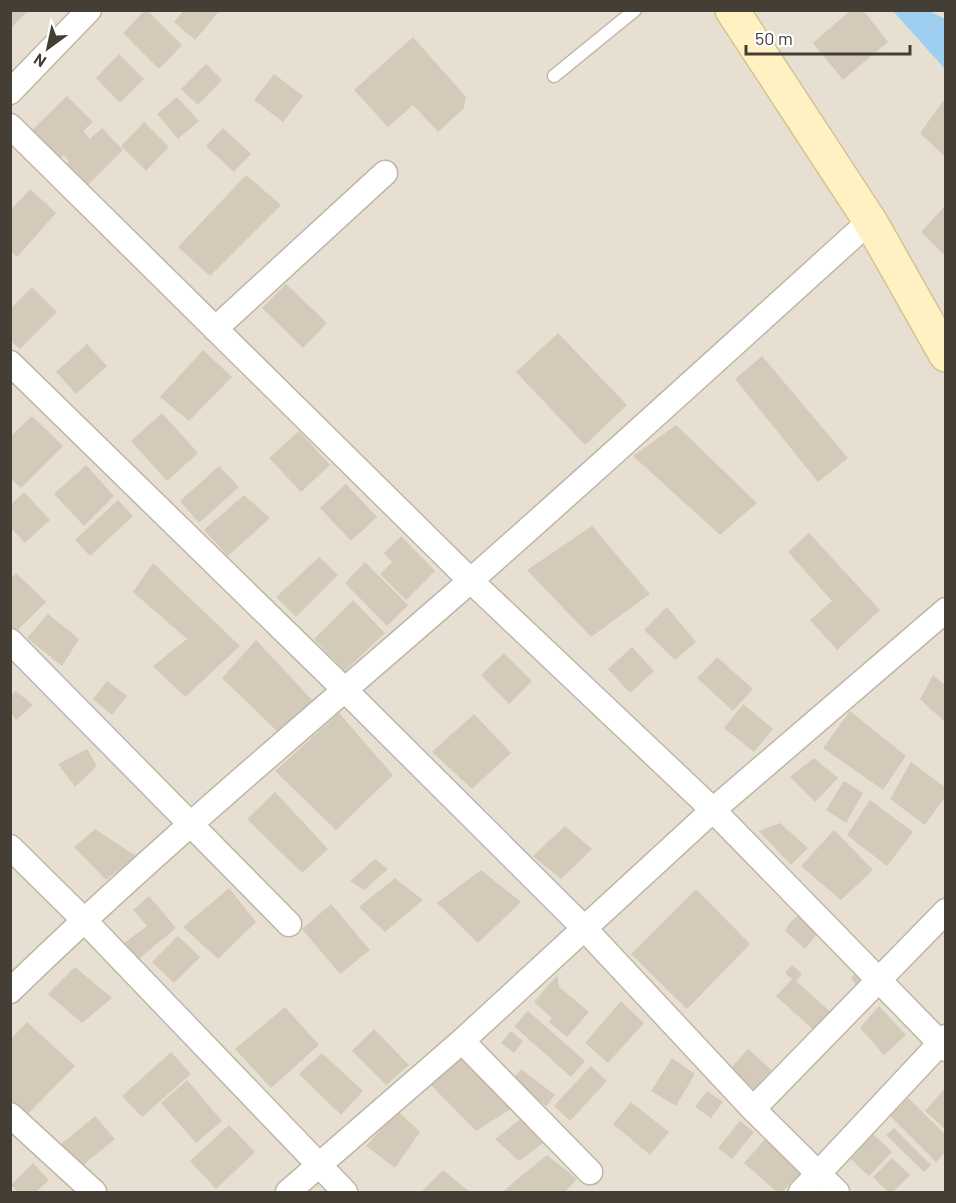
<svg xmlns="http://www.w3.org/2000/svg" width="956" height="1203" viewBox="0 0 956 1203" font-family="Barlow,sans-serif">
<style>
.residential{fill:#e7e0d2}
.water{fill:#9ecff1}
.building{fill:#d4cab9}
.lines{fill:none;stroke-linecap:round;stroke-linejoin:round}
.lane-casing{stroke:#beb6a7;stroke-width:15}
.street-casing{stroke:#beb6a7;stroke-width:27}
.secondary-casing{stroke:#d4c393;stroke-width:36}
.lane{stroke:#fff;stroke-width:12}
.street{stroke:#fff;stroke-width:24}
.secondary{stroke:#fff1c2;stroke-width:33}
</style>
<rect width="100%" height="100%" fill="#f3eee4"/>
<path class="residential" d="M11,11h934v1181h-934z"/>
<path class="water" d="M893,11h36l16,8v50z"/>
<path class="building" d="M10,10l17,2 -17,17z
M145,10h2l35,35 -23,24 -36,-36z
M184,10h36l-25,30 -21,-18z
M851,10h12l25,32 -45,38 -30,-37z
M413,37l53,60 -2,11 -26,24 -25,-27 -25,22 -34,-37z
M119,54l25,25 -24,24 -24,-25z
M206,64l16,16 -24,25 -17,-16z
M274,74l29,22 -20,26 -29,-22z
M67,96l26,26 -10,9 7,8 12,-11 21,22 -37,37 -21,-21 4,-5 -5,-6 -6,5 -28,-28z
M177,97l22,24 -21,18 -21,-25z
M944,100l2,2v56l-26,-25z
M144,122l25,25 -23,24 -25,-25z
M223,128l28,26 -17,18 -28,-26z
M246,175l35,30 -71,71 -32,-29z
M30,189l26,24 -39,44 -7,-6v-40z
M946,205v52l-25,-25z
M286,284l41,39 -24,25 -41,-40z
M32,287l25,25 -37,37 -10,-9v-31z
M558,333l69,72 -42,40 -69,-73z
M87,344l20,22 -31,28 -20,-22z
M203,350l29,27 -43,44 -29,-24z
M762,356l86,102 -30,24 -83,-103z
M162,413l36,40 -31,28 -36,-40z
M32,416l31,30 -42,42 -11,-10v-41z
M676,425l81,78 -37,32 -87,-79z
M299,431l31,34 -29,27 -32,-34z
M86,465l28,31 -30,30 -30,-32z
M219,466l20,21 -40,36 -19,-22z
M346,484l31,33 -26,24 -31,-33z
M24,492l26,28 -25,23 -15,-16v-22z
M244,495l26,23 -42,38 -24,-26z
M118,500l15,16 -43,40 -15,-16z
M592,526l58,68 -59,43 -64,-67z
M809,533l71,77 -43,40 -27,-30 22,-19 -44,-49z
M401,536l34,35 -29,29 -26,-26 12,-12 -8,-9z
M319,557l19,18 -42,42 -20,-20z
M365,562l43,43 -21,21 -42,-43z
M153,563l87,83 -55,51 -32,-31 34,-27 -54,-47z
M16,573l30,29 -31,31 -5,-5v-49z
M353,600l32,33 -40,38 -31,-32z
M667,607l29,35 -21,18 -31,-30z
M48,614l31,25 -17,27 -35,-28z
M256,640l58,62 -33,33 -59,-57z
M632,647l22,24 -24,22 -22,-24z
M504,653l28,28 -23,23 -28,-29z
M717,657l36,32 -20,22 -36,-33z
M933,675l13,11v37l-26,-24z
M107,681l20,15 -15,19 -19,-16z
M16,691l17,14 -17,15 -6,-9v-15z
M743,704l30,25 -19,23 -30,-24z
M850,711l56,45 -23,34 -60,-42z
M339,713l54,62 -57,55 -61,-59z
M474,714l37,39 -39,36 -40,-37z
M87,749l10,17 -22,21 -17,-23z
M814,758l24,20 -23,24 -25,-25z
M911,762l35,26v8l-21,29 -35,-26z
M844,781l19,12 -17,30 -20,-13z
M275,792l53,57 -26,24 -55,-54z
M870,800l43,32 -26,34 -40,-31z
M780,823l28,25 -17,17 -32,-34z
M565,826l27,23 -31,30 -28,-23z
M95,829l41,27 -30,24 -32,-33z
M834,830l39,40 -32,30 -40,-34z
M375,859l13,10 -24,21 -14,-9z
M481,870l40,32 -43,41 -41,-40z
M395,878l28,22 -38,32 -26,-25z
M229,888l27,34 -38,37 -35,-32z
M696,889l54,55 -63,65 -56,-55z
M149,896l27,32 -41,34 -12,-18 24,-18 -14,-16z
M331,904l39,46 -30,24 -38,-45z
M798,916l20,17 -13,16 -20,-18 5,-9z
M178,936l22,21 -26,26 -22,-21z
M792,965l10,9 -6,7 38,34 -17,18 -41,-37 16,-17 -7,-6z
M75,967l37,31 -30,25 -34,-29z
M859,969l12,12 -30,32 -7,-7 22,-21 -5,-7z
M557,975l2,12 30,25 -22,25 -18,-15 3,-4 -18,-16z
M621,1001l23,22 -36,40 -23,-20z
M879,1006l27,29 -22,20 -24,-27z
M285,1007l34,38 -48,43 -36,-39z
M528,1011l57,50 -14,16 -57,-51z
M27,1022l48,44 -48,49 -17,-16v-59z
M374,1029l35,36 -23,20 -34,-34z
M511,1031l12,10 -9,12 -13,-10z
M748,1049l28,25 -18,19 -28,-24z
M171,1052l20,22 -49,43 -20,-21z
M322,1053l41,38 -22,24 -42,-41z
M464,1055l50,52 -38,24 -49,-50z
M672,1058l23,16 -19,32 -25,-15z
M591,1066l16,15 -37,40 -16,-15z
M521,1069l34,26 -9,11 -34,-26z
M187,1080l35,41 -26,22 -35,-40z
M946,1087v43l-21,-19z
M707,1091l16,11 -12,16 -16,-11z
M908,1098l38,37v17l-10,10 -46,-46z
M631,1102l38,30 -19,23 -37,-31z
M398,1111l22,21 -25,36 -29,-22z
M95,1116l20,23 -32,26 -22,-21z
M521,1119l26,21 -28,21 -24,-22z
M740,1121l14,11 -22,27 -14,-11z
M229,1125l26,27 -39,37 -26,-28z
M894,1128l37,37 -7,7 -38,-37z
M873,1134l19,18 -23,24 -18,-17z
M766,1138l36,33 -20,21h-5l-33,-29z
M547,1155l30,24 -12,13h-63z
M892,1158l18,17 -17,17h-5l-15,-15z
M33,1163l16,17 -13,12h-18l-7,-7z
M443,1170l27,22h-49z"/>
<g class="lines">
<defs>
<path id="lane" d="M554,76l81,-66"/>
<path id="street" d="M10,92l79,-82
M10,126l461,455 242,229 233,239
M215,329l170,-156
M10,363l335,327 239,238 169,181 84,83
M10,641l279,283
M10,847l74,73 261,272
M10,991c147,-143 305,-274 459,-409 135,-119 268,-241 401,-361
M462,1041l128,131
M753,1109l193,-198
M10,1115l84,77
M288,1192l174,-151 251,-231 233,-200
M801,1192l145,-155"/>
<path id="secondary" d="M732,10l138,211 76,134"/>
</defs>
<use href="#lane" class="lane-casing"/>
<use href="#street" class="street-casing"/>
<use href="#secondary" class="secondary-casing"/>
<use href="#lane" class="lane"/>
<use href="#street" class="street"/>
<use href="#secondary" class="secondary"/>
</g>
<rect width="956" height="1203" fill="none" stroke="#453e34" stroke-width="24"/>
<g transform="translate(48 48) rotate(213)" stroke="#ffffff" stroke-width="4.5" paint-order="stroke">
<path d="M0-4.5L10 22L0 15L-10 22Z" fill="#453e34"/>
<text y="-9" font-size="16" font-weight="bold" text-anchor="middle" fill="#453e34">N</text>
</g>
<path d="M746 45v9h164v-9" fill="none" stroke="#453e34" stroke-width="3"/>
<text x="755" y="45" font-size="18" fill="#453e34" stroke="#ffffff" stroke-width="4.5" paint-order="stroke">50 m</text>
</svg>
